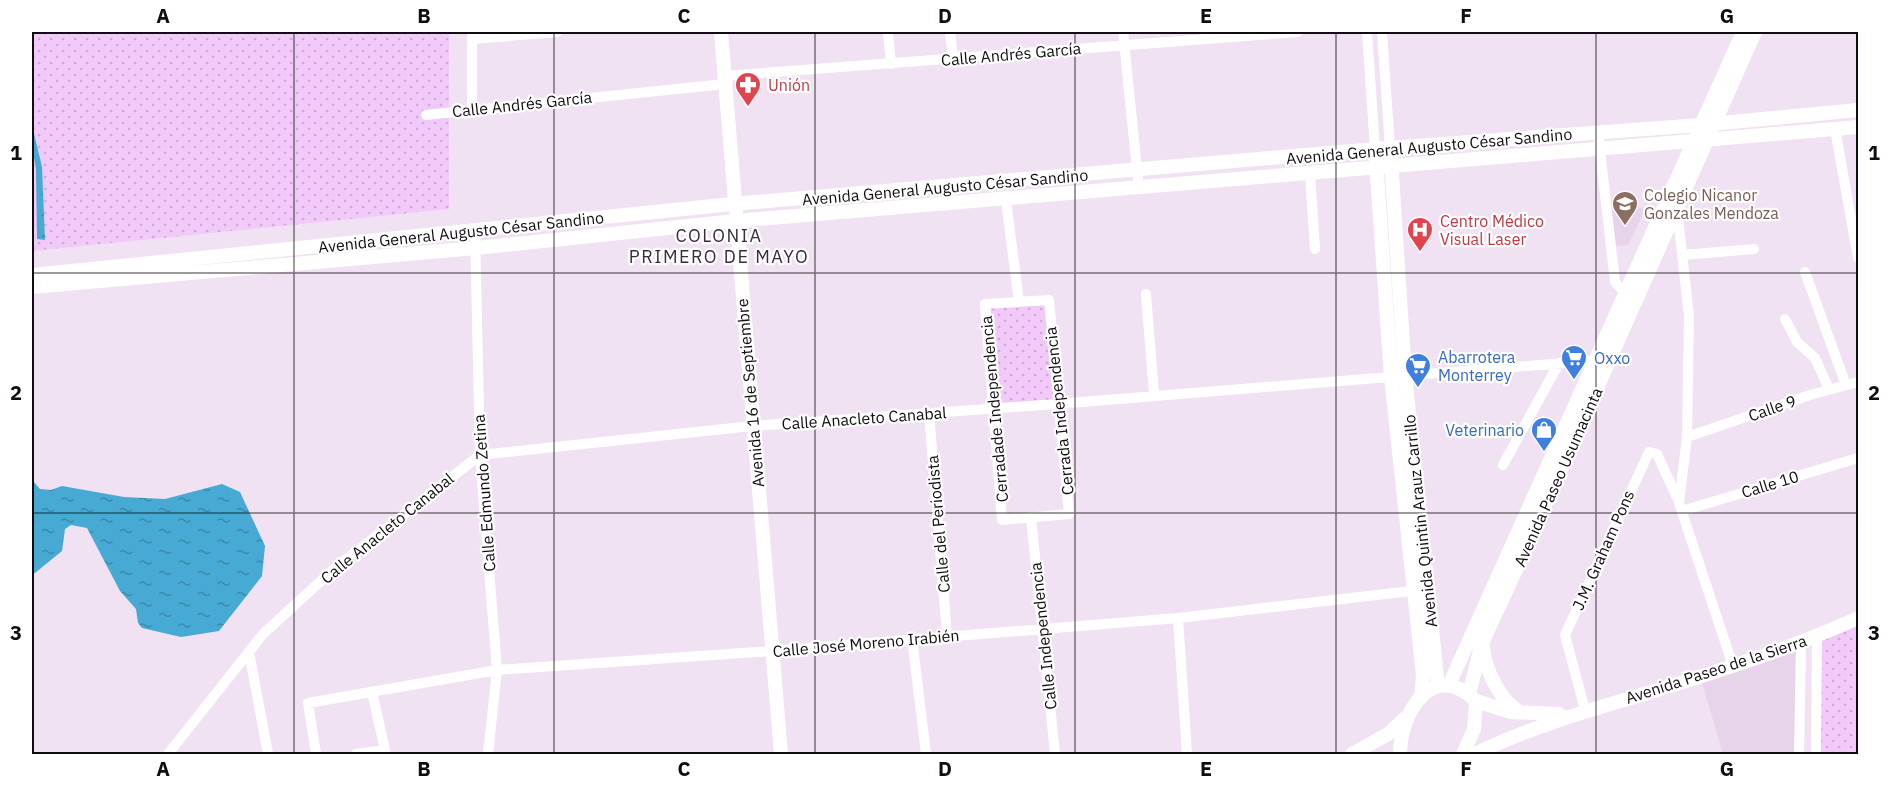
<svg xmlns="http://www.w3.org/2000/svg" width="1890" height="786" viewBox="0 0 1890 786" font-family="'IBM Plex Sans',sans-serif">
<style>
.built{fill:#e7d4ea}
.park{fill:url(#park-dots)}
.water{fill:url(#water-ripples)}
.lines{fill:none;stroke-linecap:round;stroke-linejoin:round}
.minor{stroke:#fff;stroke-width:10}
.major{stroke:#fff;stroke-width:14}
.grid{fill:none;stroke:#110c11;stroke-width:1.5;stroke-opacity:0.55}
.labels{text-anchor:middle;dominant-baseline:central;stroke-width:4.5;stroke-linejoin:round;paint-order:stroke}
.street-label{font-size:16px;fill:#110c11;stroke:#fff}
.health-label{font-size:16px;fill:#be3a42;stroke:#fff;text-anchor:start}
.education-label{font-size:16px;fill:#785e54;stroke:#fff;text-anchor:start}
.shop-label{font-size:16px;fill:#366cbe;stroke:#fff;text-anchor:start}
.neighbourhood-label{font-size:18px;letter-spacing:1.5px;fill:#382e3a;stroke:#fff}
.neatline{fill:none;stroke:#110c11;stroke-width:2}
.grid-label{font-size:20px;text-anchor:middle;font-weight:bold;fill:#110c11}
</style>
<defs>
<pattern id="park-dots" width="8" height="8" patternUnits="userSpaceOnUse" patternTransform="scale(1.5)"><rect width="8" height="8" fill="#f2caf9"/><path d="M2 2h.1M6 6h.1" fill="none" stroke="#ceacd4" stroke-width="1.8" stroke-linecap="round"/></pattern>
<pattern id="water-ripples" width="26" height="14" patternUnits="userSpaceOnUse" patternTransform="scale(1.5)"><rect width="26" height="14" fill="#47aad4"/><path d="M2 4q2-2 4 0t4 0M15 11q2-2 4 0t4 0" fill="none" stroke="#3a89ab"/></pattern>
</defs>
<rect width="100%" height="100%" fill="#f0e2f2"/>
<path class="built" d="M1635,197l1,9 9,4 -17,35 -13,1 -5,-46z
M1801,643l-2,111h-76l-23,-78z"/>
<path class="park" d="M32,32h417v177l-417,42z
M1049,300l8,104 -62,4 -10,-104z
M1858,618v136h-42l1,-117z"/>
<path class="water" d="M32,125l10,42 3,73 -8,-1 -1,-70 -4,-23z
M32,449l2,33 6,7 11,1 11,-4 62,11 41,2 57,-15 18,8 25,54 -3,30 -43,55 -38,6 -39,-9 -4,-5 -2,-14 -16,-18 -33,-63 -16,-3 -6,4 -3,22 -27,22 -3,-1z"/>
<g class="lines">
<path class="minor" d="M888,32l3,32
M950,32l3,26
M1123,32l16,157
M1367,32l8,117
M1382,32l8,116
M473,39l84,-7
M724,76l574,-44
M472,109v-77
M426,115l299,-31
M1835,129l23,129
M1598,133l17,149 10,11
M1310,174l5,75
M1006,200l13,102
M1677,209l12,107 -2,121 -8,66 54,163
M475,230l5,225 17,215 -9,84
M1683,255l71,-6
M1805,272l41,113
M1146,294l8,100
M1049,300l20,214 -67,6 -17,-216z
M1785,319l12,23 18,16 14,31
M929,413l18,222
M1687,437l123,-42 48,-13
M1503,465l56,-102
M1682,511l176,-53
M1031,517l24,237
M1178,618l9,136
M912,638l14,116
M249,652l19,102
M1585,710l-20,-75 84,-183 8,2 22,48
M168,754l95,-120 71,-65 146,-114 272,-29 305,-22 543,-44
M316,754l-8,-51 189,-33 275,-19 406,-33 242,-28
M356,754l29,-4 -13,-58
M1799,754l2,-111
M1816,754l1,-117"/>
<path class="major" d="M721,32l60,722
M1391,159l14,216 33,311
M1376,160l15,217 32,298 -2,23
M32,275l701,-71 642,-55 325,-24 158,-15
M32,287l444,-39 259,-27 1123,-94
M1483,647c2,23 17,53 36,65
M1449,685c99,-217 195,-436 294,-653
M1469,694l13,-51 44,-95 229,-516
M1476,701l35,11 48,2
M1352,754l36,-20 16,-15
M1400,754c0,-42 33,-95 76,-53l-2,28 -11,25
M1475,754c57,-28 116,-44 176,-62 71,-22 141,-44 207,-74"/>
</g>
<path class="grid" d="M294,32v722M554,32v722M815,32v722M1075,32v722M1336,32v722M1596,32v722M32,273h1826M32,513h1826"/>
<defs>
<symbol id="pharmacy-pin" viewBox="-11 -11 22 30"><path d="M0 17L-7.5 6A9.5 9.5 0 1 1 7.5 6Z" fill="#e0444e" stroke="#fff"/><path d="M-2-6h4v4h4v4h-4v4h-4v-4h-4v-4h4Z" fill="#fff"/></symbol>
<symbol id="school-pin" viewBox="-11 -11 22 30"><path d="M0 17L-7.5 6A9.5 9.5 0 1 1 7.5 6Z" fill="#8d6e63" stroke="#fff"/><path d="M0-5L7-2L0 1L-7-2ZM-4 1L0 2.5L4 1V4Q0 6-4 4Z" fill="#fff"/></symbol>
<symbol id="hospital-pin" viewBox="-11 -11 22 30"><path d="M0 17L-7.5 6A9.5 9.5 0 1 1 7.5 6Z" fill="#e0444e" stroke="#fff"/><path d="M-5-5h3v3.5h4V-5h3V5h-3V1.5h-4V5h-3Z" fill="#fff"/></symbol>
<symbol id="supermarket-pin" viewBox="-11 -11 22 30"><path d="M0 17L-7.5 6A9.5 9.5 0 1 1 7.5 6Z" fill="#3f7fe0" stroke="#fff"/><path d="M-6-5.5h2.5l.6 2H6L4.5 2H-2.5L-4.4-4H-6ZM-1.5 3.2a1.3 1.3 0 1 0 .1 0ZM3 3.2a1.3 1.3 0 1 0 .1 0Z" fill="#fff"/></symbol>
<symbol id="shop-pin" viewBox="-11 -11 22 30"><path d="M0 17L-7.5 6A9.5 9.5 0 1 1 7.5 6Z" fill="#3f7fe0" stroke="#fff"/><path d="M-5-2.5h2.3a2.7 3.5 0 0 1 5.4 0H5L5.5 6h-11ZM-1.5-2.5h3a1.5 2.3 0 0 0-3 0Z" fill="#fff"/></symbol>
</defs>
<g fill-rule="evenodd">
<use href="#pharmacy-pin" x="733" y="70" width="30" height="40"/>
<use href="#school-pin" x="1610" y="189" width="30" height="40"/>
<use href="#hospital-pin" x="1405" y="215" width="30" height="40"/>
<use href="#supermarket-pin" x="1559" y="343" width="30" height="40"/>
<use href="#supermarket-pin" x="1403" y="351" width="30" height="40"/>
<use href="#shop-pin" x="1529" y="415" width="30" height="40"/>
</g>
<g class="labels">
<g class="street-label">
<text transform="translate(1011 54) rotate(-5)">Calle Andrés García</text>
<text transform="translate(522 104) rotate(-6)">Calle Andrés García</text>
<text transform="translate(1429 146) rotate(-5)">Avenida General Augusto César Sandino</text>
<text transform="translate(945 187) rotate(-5)">Avenida General Augusto César Sandino</text>
<text transform="translate(461 232) rotate(-6)">Avenida General Augusto César Sandino</text>
<text transform="translate(750 393) rotate(-95)">Avenida 16 de Septiembre</text>
<text transform="translate(1772 408) rotate(-19)">Calle 9</text>
<text transform="translate(994 409) rotate(-95)">Cerradade Independencia</text>
<text transform="translate(1059 411) rotate(-96)">Cerrada Independencia</text>
<text transform="translate(864 418) rotate(-4)">Calle Anacleto Canabal</text>
<text transform="translate(1558 477) rotate(-66)">Avenida Paseo Usumacinta</text>
<text transform="translate(1770 484) rotate(-17)">Calle 10</text>
<text transform="translate(484 493) rotate(-94)">Calle Edmundo Zetina</text>
<text transform="translate(1420 521) rotate(-96)">Avenida Quintin Arauz Carrillo</text>
<text transform="translate(938 524) rotate(-95)">Calle del Periodista</text>
<text transform="translate(387 528) rotate(-39)">Calle Anacleto Canabal</text>
<text transform="translate(1603 550) rotate(-66)">J.M. Graham Pons</text>
<text transform="translate(1043 636) rotate(-96)">Calle Independencia</text>
<text transform="translate(866 643) rotate(-5)">Calle José Moreno Irabién</text>
<text transform="translate(1716 669) rotate(-18)">Avenida Paseo de la Sierra</text>
</g>
<g class="health-label">
<text x="768" y="85">Unión</text>
<text x="1440" y="221">Centro Médico<tspan x="1440" dy="18">Visual Laser</tspan></text>
</g>
<g class="education-label">
<text x="1644" y="195">Colegio Nicanor<tspan x="1644" dy="18">Gonzales Mendoza</tspan></text>
</g>
<g class="shop-label">
<text x="1438" y="357">Abarrotera<tspan x="1438" dy="18">Monterrey</tspan></text>
<text x="1594" y="358">Oxxo</text>
<text x="1524" y="430" text-anchor="end">Veterinario</text>
</g>
<g class="neighbourhood-label">
<text x="719" y="235">COLONIA<tspan x="719" dy="21">PRIMERO DE MAYO</tspan></text>
</g>
</g>
<rect width="1890" height="786" fill="none" stroke="#ffffff" stroke-width="66"/>
<rect x="33" y="33" width="1824" height="720" class="neatline"/>
<g class="grid-label">
<text x="163" y="23">A</text>
<text x="424" y="23">B</text>
<text x="684" y="23">C</text>
<text x="945" y="23">D</text>
<text x="1206" y="23">E</text>
<text x="1466" y="23">F</text>
<text x="1727" y="23">G</text>
<text x="16" y="160">1</text>
<text x="1874" y="160">1</text>
<text x="16" y="400">2</text>
<text x="1874" y="400">2</text>
<text x="16" y="640">3</text>
<text x="1874" y="640">3</text>
<text x="163" y="776">A</text>
<text x="424" y="776">B</text>
<text x="684" y="776">C</text>
<text x="945" y="776">D</text>
<text x="1206" y="776">E</text>
<text x="1466" y="776">F</text>
<text x="1727" y="776">G</text>
</g>
</svg>
